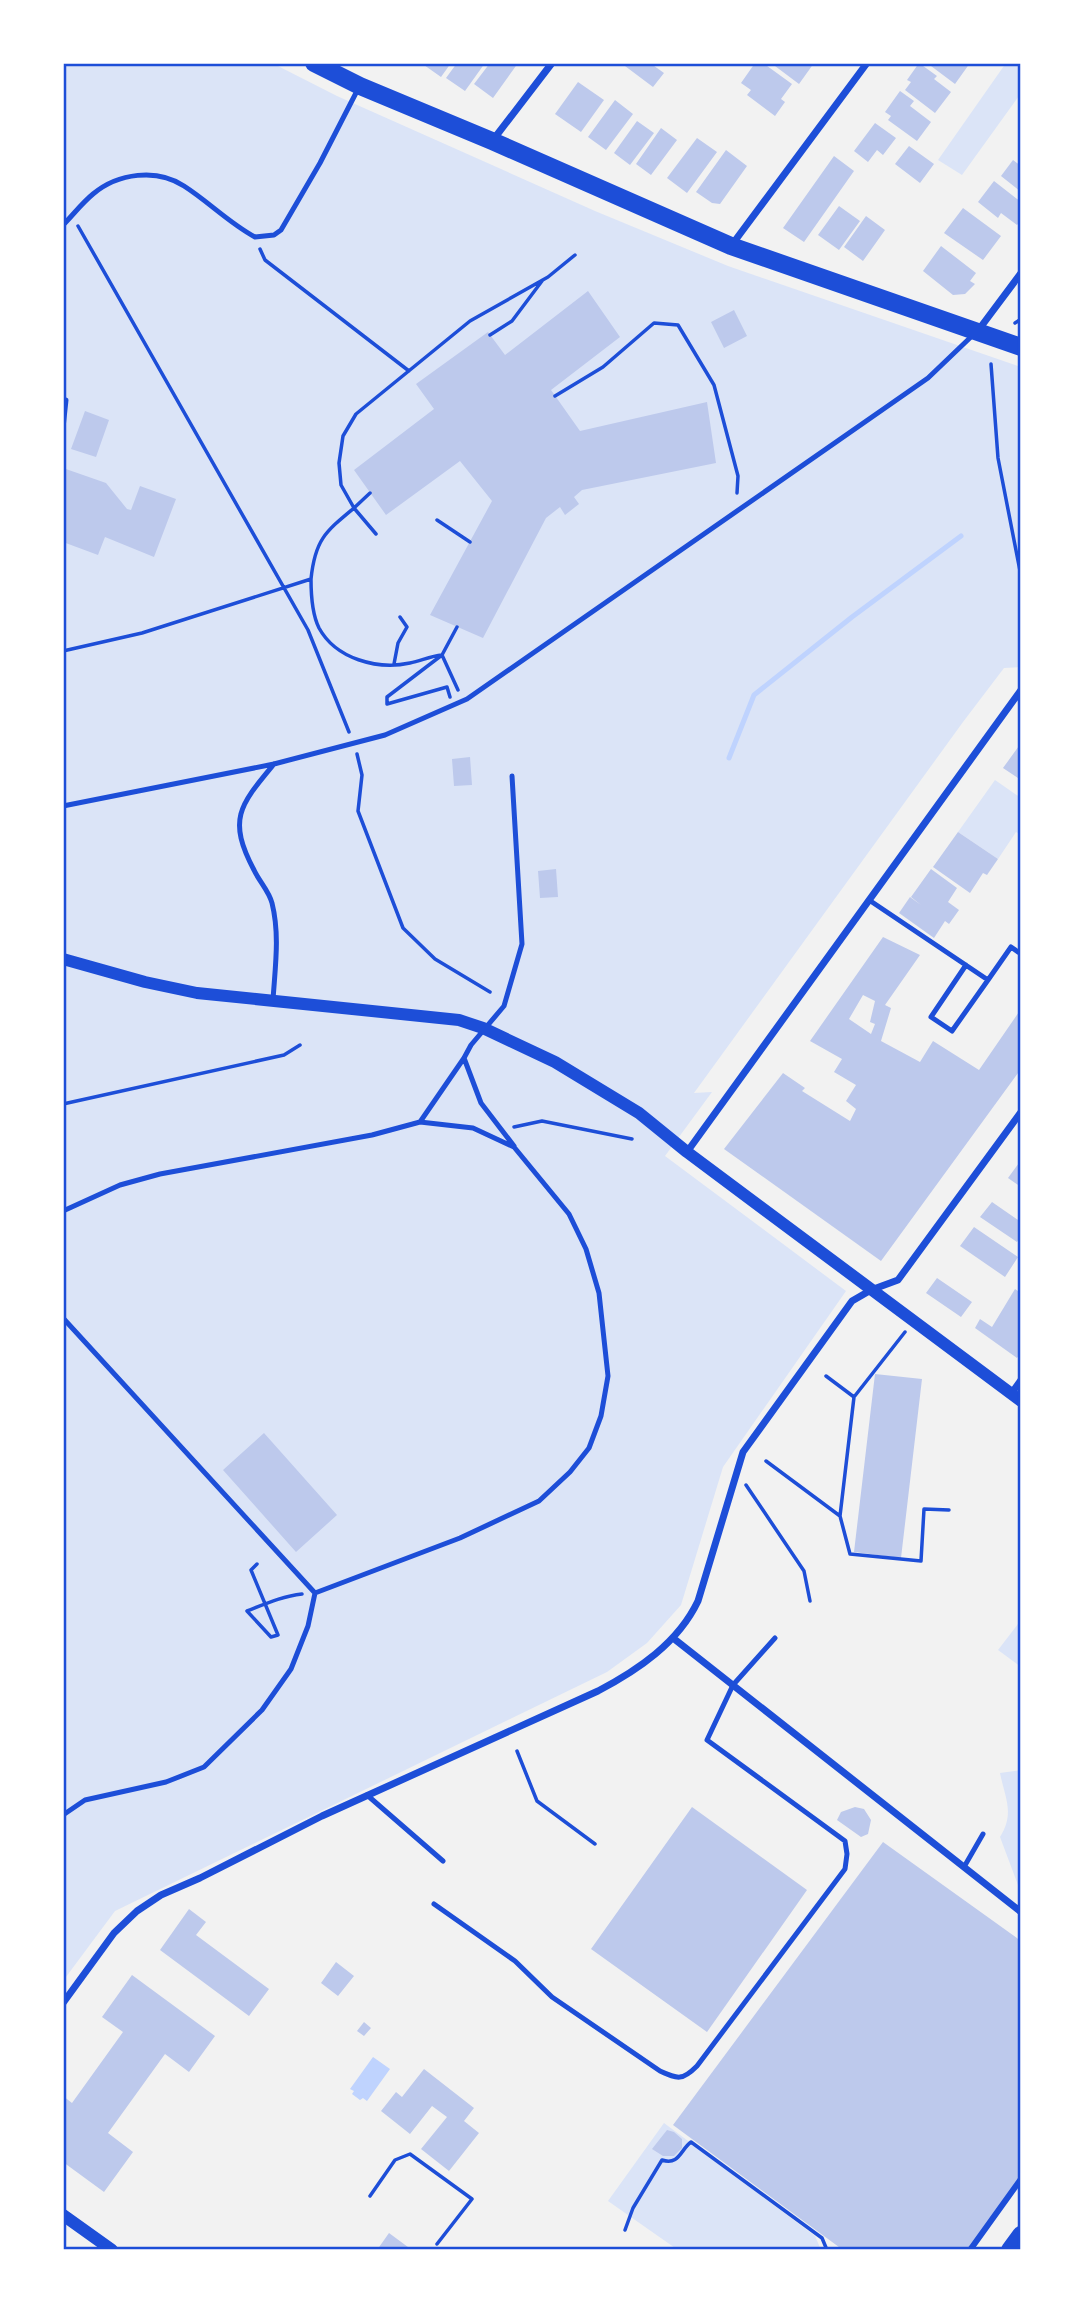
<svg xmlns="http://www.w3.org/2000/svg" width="1084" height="2313" viewBox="0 0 1084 2313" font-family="'Space Grotesk',sans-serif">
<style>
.green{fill:#dbe4f7}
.water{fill:#bfd3fe}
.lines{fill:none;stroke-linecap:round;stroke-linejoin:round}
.stream{stroke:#bfd3fe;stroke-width:5}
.building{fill:#bdc9ec;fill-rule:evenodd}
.path{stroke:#1d4ed8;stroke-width:3.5}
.service{stroke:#1d4ed8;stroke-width:5}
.pedestrian{stroke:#1d4ed8;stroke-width:6}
.minor{stroke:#1d4ed8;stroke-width:7}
.tertiary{stroke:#1d4ed8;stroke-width:12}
.primary{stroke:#1d4ed8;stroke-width:18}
.neatline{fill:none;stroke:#1d4ed8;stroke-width:2.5}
</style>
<rect width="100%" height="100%" fill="#f2f2f2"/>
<path class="green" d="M63,63h209l65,33 258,115 133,55 293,101v300l-17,1 -41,54 -269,371 18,-1 -47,64 181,135 -123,176 -42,138 -34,38 -40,29 -492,239 -52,70z
M1006,63h15v30l-59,82 -24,-15z
M995,780l26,18v37l-5,-3 -18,27 -40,-27z
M1021,1620v47l-23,-17z
M1021,1770v123l-21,-56c15,-24 5,-39 0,-64z
M664,2123l151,113 6,14h-143l-70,-49z"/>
<path class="water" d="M373,2057l17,12 -23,32 -4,-3 -3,2 -8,-6 2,-3 -4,-2z"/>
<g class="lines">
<path class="stream" d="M729,758l25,-63 98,-78 109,-81"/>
</g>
<path class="building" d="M426,63h25l-10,14 -17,-12z
M457,63h28l-20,28 -19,-13z
M490,63h28l-25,35 -19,-14z
M621,63h29l14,10 -11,14z
M755,63h8l29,21 -11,15 4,3 -10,14 -28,-21 4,-5 -10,-7z
M771,63h43l-15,21z
M919,63l18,13 -3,3 17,13 -16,21 -30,-23 6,-8 -4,-2z
M927,63h43l-15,21z
M578,82l26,18 -23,32 -26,-18z
M900,91l14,10 -4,5 21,16 -14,19 -29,-21 3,-4 -6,-4z
M615,100l18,14 -27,36 -18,-13z
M637,121l17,12 -24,32 -16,-12z
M875,123l21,15 -13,17 -6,-5 -9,12 -14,-11z
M661,128l16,12 -26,35 -15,-11z
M697,138l20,14 -30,41 -20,-15z
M909,146l25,18 -14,19 -25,-19z
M726,150l21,16 -27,38 -8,-1 -16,-11z
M834,156l20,15 -50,71 -21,-14z
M1013,160l8,6v26l-20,-16z
M994,181l27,21v19l-4,4 -16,-12 -3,5 -20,-16z
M839,206l21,15 -21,29 -21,-15z
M963,208l38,28 -18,24 -39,-27z
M866,216l19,14 -22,31 -19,-14z
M941,246l35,27 -6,8 5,3 -10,10 -12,1 -30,-24z
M588,291l32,46 -69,53 29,41 127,-29 9,61 -134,27 -8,7 5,7 -14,11 -5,-8 -14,11 -63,120 -53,-23 62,-114 -32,-40 -74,54 -32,-45 80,-61 -18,-25 72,-52 17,23z
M734,310l13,26 -23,12 -13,-26z
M85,411l24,9 -13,37 -25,-8z
M63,468l43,15 21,26 4,1 9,-24 36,13 -22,58 -49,-20 -7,18 -35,-13z
M1021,743v37l-18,-12z
M470,757l2,28 -18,1 -2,-27z
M958,832l40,27 -11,16 -4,-2 -13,20 -37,-26z
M556,869l2,28 -18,1 -2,-27z
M931,869l26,19 -9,14 11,8 -10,14 -4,-3 -11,17 -35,-25 11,-16 11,8 -10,-8z
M883,937l37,18 -35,50 6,3 -10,33 39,21 13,-21 46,29 42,-61v60l-140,192 -157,-112 59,-76 22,15 -3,3 48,30 6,-12 -10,-8 10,-16 -22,-13 8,-13 -32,-18zM863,995l12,6 -5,21 5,2 -4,10 -22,-15z
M1019,1163l2,2v22l-13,-9z
M992,1202l29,20v14l-4,6 -37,-25z
M974,1227l44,30 -13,20 -45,-31z
M937,1278l35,24 -11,15 -35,-24z
M1015,1289l6,4v60l-4,5 -42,-30 5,-9 12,8z
M875,1374l47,5 -21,179 -47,-6z
M264,1433l73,82 -41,37 -73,-82z
M692,1807l115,83 -100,142 -116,-83z
M855,1807l9,2 7,11 -3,14 -7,3 -24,-17 4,-8z
M883,1842l138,99v238l-51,71h-127l-170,-125z
M189,1909l17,13 -10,13 73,54 -20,27 -89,-66z
M336,1962l18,14 -16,20 -17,-13z
M132,1975l83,61 -26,36 -24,-18 -57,79 25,19 -29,40 -41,-30v-66l9,7 51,-71 -21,-15z
M364,2022l7,6 -7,8 -7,-5z
M424,2069l50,39 -10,13 15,12 -30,38 -28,-22 26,-32 -15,-11 -22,28 -29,-23 15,-19 6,5z
M667,2130l7,2 8,7v9l-8,8h-11l-11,-7z
M389,2233l23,17h-35z"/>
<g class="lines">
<path class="path" d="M78,226l230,404 41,102
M260,249l5,11 144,111
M1015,323l6,-4
M490,335l22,-14 30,-40
M991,364l7,94 23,118
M555,396l48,-29 51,-44 24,2 36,60 24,91 -1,17
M370,493l-16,15 22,26
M437,520l33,22
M311,579c0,16 1,35 8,49 17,31 58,42 91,35 11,-2 20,-7 32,-8l16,35
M63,651l79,-18 169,-54c4,-39 14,-47 43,-71l-13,-23 -2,-22 4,-27 13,-22 114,-93 78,-44 27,-22
M394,664l4,-21 9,-16 -7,-10
M450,697l-3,-10 -60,17v-7l55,-42 15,-28
M357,754l5,21 -4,36 45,117 32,31 55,33
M63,1104l221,-49 16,-10
M514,1127l28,-6 90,18
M905,1332l-51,65 -14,119 10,38 71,7 3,-52 25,1
M826,1376l28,21
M766,1461l74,55
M746,1485l58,86 6,30
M257,1564l-6,6 27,65 -7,2 -24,-26c18,-7 36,-15 55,-17
M517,1751l20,50 58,43
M370,2196l25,-36 15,-6 62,45 -35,45
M625,2230l8,-22 29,-48c17,6 19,-11 29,-18l131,96 5,12"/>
<path class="service" d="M63,225c10,-10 19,-22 30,-31 25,-21 64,-26 91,-8 25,16 45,37 71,51l19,-2 7,-5 39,-67 38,-74
M63,399l3,1 -3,28
M63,806l211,-42 111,-29 82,-36 461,-321 46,-44
M869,900l119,80 23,-33 10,7
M966,965l-35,52 21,14 36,-51
M273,1000c2,-32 7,-65 -1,-97 -3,-12 -13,-22 -18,-33 -27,-51 -14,-65 20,-106
M464,1058l17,45 33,43
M63,1211l57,-26 40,-11 212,-39 48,-13 44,-64 7,-13 33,-39 18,-62 -10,-168
M63,1318l252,275
M367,1795l76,66
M63,1815l22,-15 81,-18 38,-15 58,-57 29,-41 17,-43 7,-33 145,-55 79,-37 31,-29 19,-24 12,-32 7,-40 -9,-83 -13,-44 -17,-35 -55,-67 -41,-19 -53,-6
M964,1867l19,-33
M434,1904l81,57 37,36 108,74c18,8 22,10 37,-5l148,-197 2,-15 -2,-13 -138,-101 26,-55 42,-47"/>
<path class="pedestrian" d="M970,2250l51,-71"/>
<path class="minor" d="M493,140l59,-77
M731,246l136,-183
M977,332l44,-59
M687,1152l334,-462
M1011,1394l10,-14
M673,1638l348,274
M63,2003l51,-70 23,-22 24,-16 39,-17 122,-62 276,-125c40,-21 80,-48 100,-90l45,-149 109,-151 19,-11 27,-10 123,-168"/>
<path class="tertiary" d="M63,959l82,23 52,11 262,27 24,8 72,34 84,51 48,39 334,249
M63,2215l49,35"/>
<path class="primary" d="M314,63l46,23 132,55 239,105 290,101
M1010,2250l11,-15"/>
</g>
<rect width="1084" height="2313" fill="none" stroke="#ffffff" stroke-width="130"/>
<rect x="65" y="65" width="954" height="2183" class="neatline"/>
</svg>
